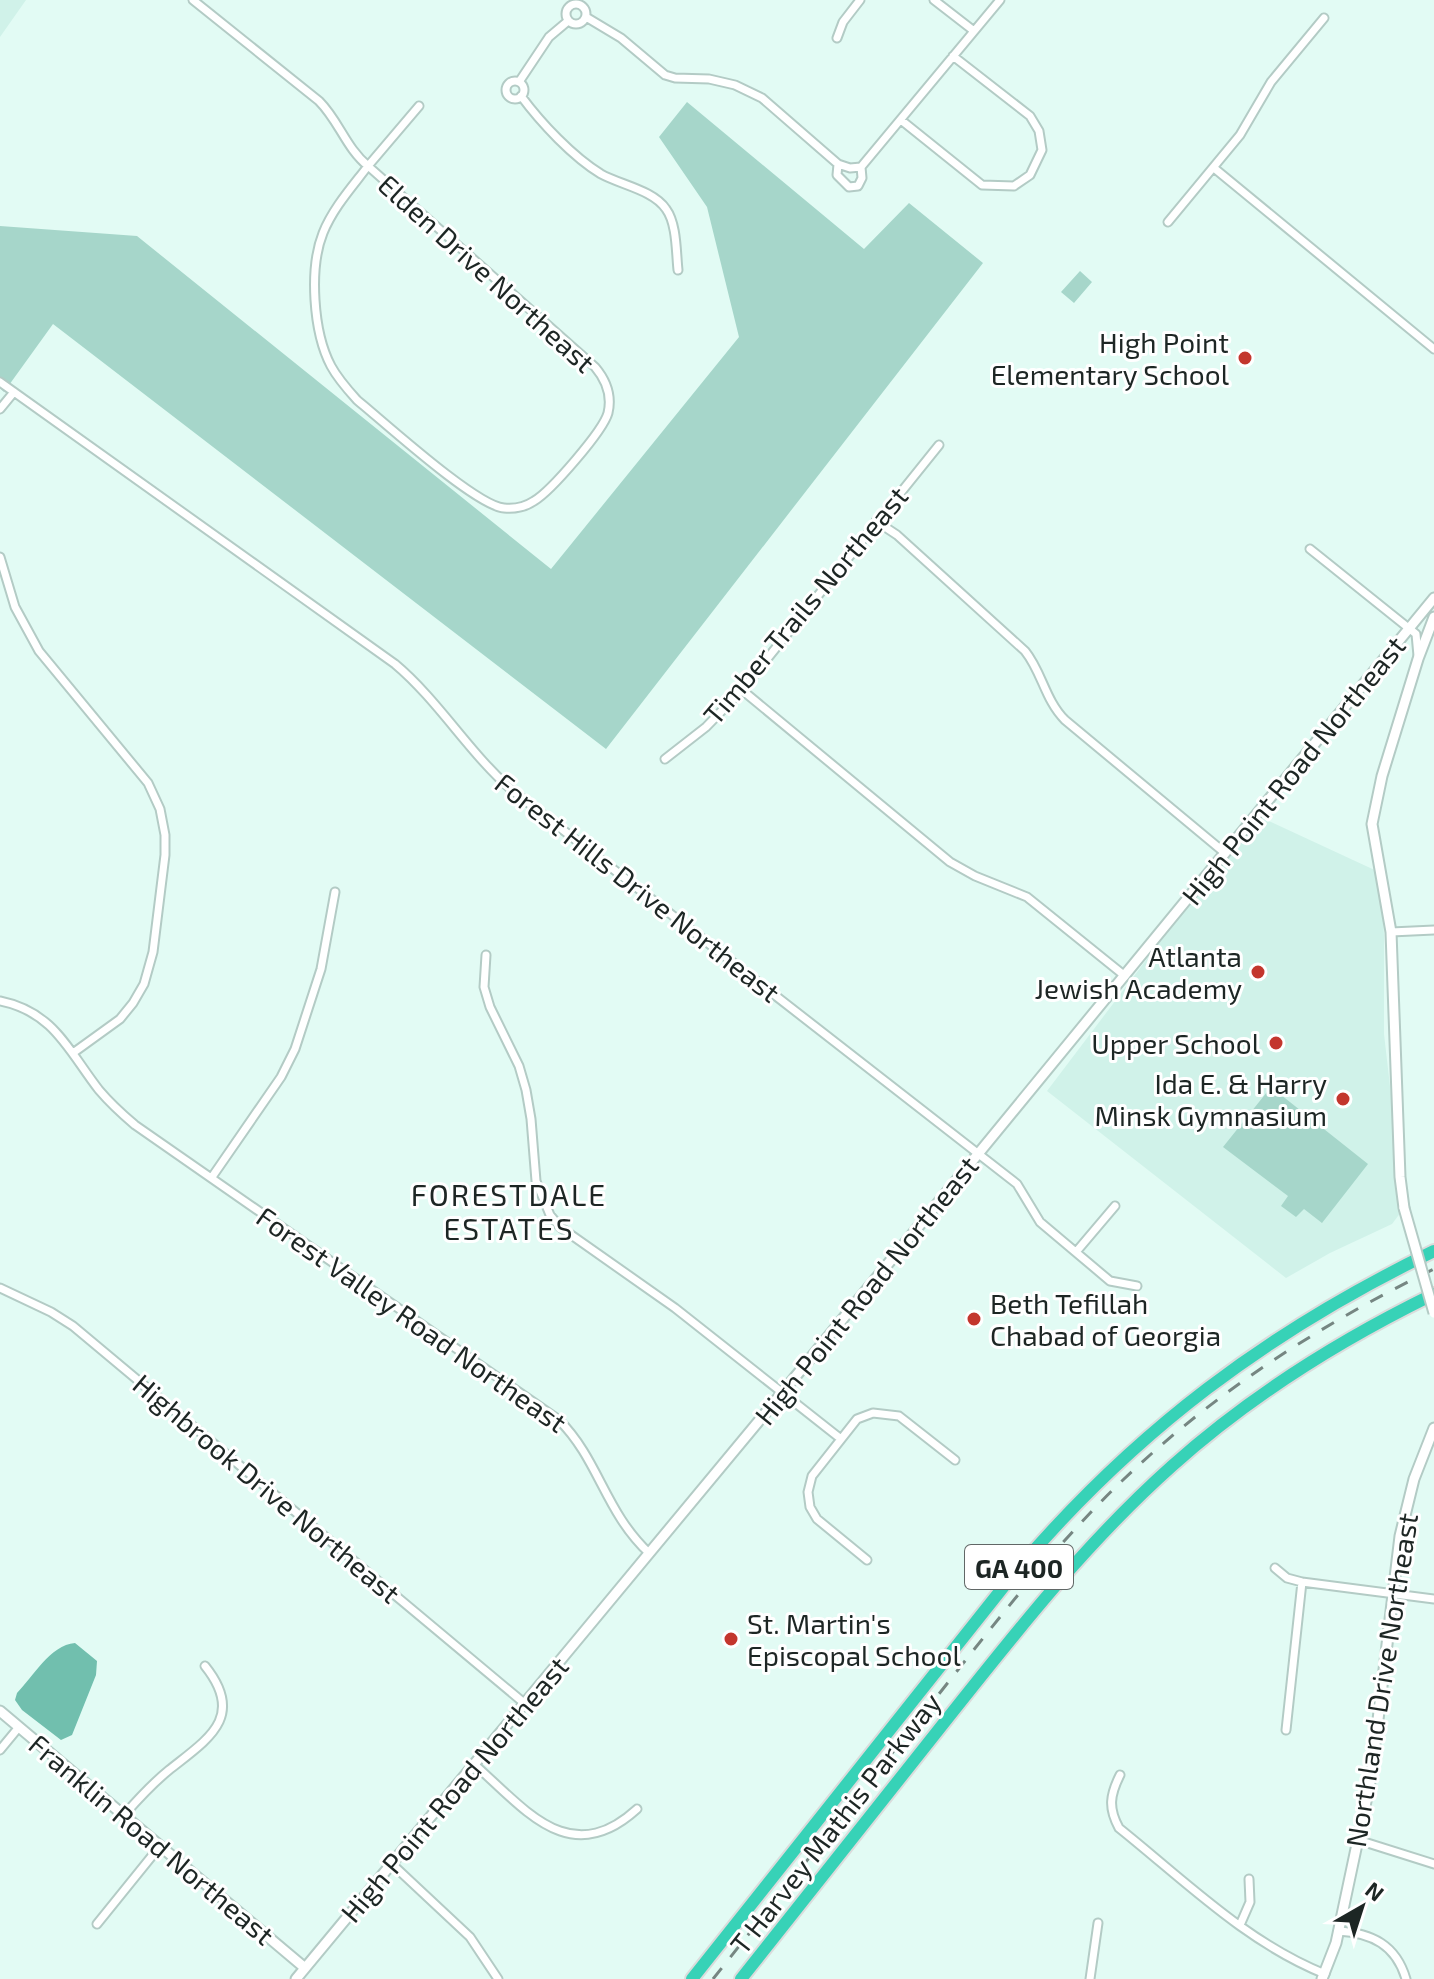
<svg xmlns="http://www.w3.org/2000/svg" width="1434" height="1979" viewBox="0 0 1434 1979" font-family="'Exo 2',sans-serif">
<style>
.built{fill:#d0f2e9}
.green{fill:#a6d6ca}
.water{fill:#71bfae}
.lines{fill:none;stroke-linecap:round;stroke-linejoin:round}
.minor-casing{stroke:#b3cbc5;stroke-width:11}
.tertiary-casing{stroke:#b3cbc5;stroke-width:13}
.motorway-casing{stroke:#dbdcdc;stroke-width:16}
.minor{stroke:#fff;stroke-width:7}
.tertiary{stroke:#fff;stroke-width:9}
.motorway{stroke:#37d2b7;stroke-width:12}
.rail{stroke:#768682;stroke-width:3;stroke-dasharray:14 14;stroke-linecap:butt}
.tertiary-bridge-casing{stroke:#b3cbc5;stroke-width:13;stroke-linecap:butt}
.tertiary-bridge{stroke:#fff;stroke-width:9}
.poi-dot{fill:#c3362d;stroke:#fff;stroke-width:3}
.labels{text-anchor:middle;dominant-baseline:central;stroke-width:6;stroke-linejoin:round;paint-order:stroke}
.shield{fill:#fff;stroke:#616766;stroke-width:2}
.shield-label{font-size:26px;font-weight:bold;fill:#1d2624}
.street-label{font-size:28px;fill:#1d2624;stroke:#fff}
.poi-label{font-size:28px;fill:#1d2624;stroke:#fff;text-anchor:end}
.neighbourhood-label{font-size:30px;letter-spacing:2px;fill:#1d2624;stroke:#fff}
</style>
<rect width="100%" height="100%" fill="#e2fbf4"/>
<path class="built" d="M0,0h26l-26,37z
M1256,815l125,58 3,63v98l20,174 -12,16 -62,29 -44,25 -239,-187z"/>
<path class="green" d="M687,102l177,147 45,-46 74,60 -377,486 -553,-425 -49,68 -4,-4v-162l137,10 414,333 188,-232 -32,-130 -48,-70z
M1080,271l12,11 -18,21 -13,-11z
M1271,1087l97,77 -46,59 -18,-14 -8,8 -15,-11 7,-10 -65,-49z"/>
<path class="water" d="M75,1643l22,18 -1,14 -24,60 -11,5 -39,-30 -7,-10 2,-7c16,-16 33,-48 58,-50z"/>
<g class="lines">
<defs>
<path id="minor" d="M193,0l126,101c20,20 27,47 49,65l51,-60
M934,0l40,31
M566 14a10 10 0 1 1 20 0a10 10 0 1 1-20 0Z
M586,17l35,21 44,37 10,3 34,1 26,6 27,13 76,66 12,4 11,-1
M837,38l6,-16 17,-22
M506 90a9 9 0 1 1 18 0a9 9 0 1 1-18 0Z
M519,82l30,-45 19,-16
M521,96c20,27 52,61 80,78 20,11 52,16 65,35 11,15 10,43 12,61
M901,120l81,65 32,1 16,-11 12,-25 -3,-19 -9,-15 -77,-60
M838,164l-1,11 12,12 9,-1 4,-8 -1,-11
M368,166l227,201c11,13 17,29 13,46 -5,18 -57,78 -74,88 -9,6 -20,8 -30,7 -28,-2 -120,-86 -147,-108 -10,-11 -19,-21 -26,-34 -18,-34 -22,-98 -8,-133 10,-25 29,-46 45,-67z
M861,167l139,-167
M1214,168l220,181
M1168,222l72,-87 31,-53 53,-64
M0,382l395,282c44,37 74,89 118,127l504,393 23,38 70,59 27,5
M0,409l14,-17
M876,521l21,14 128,116c17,21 20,49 40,69l160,133
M1310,549l106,85 2,22
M0,557l15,50 24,44 109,132 12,26 5,26v20l-12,97 -9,32 -11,19 -13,16 -47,34
M742,690l208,172 25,14 52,21 98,79
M665,759l41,-32 36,-37 197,-245
M1391,932l43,-2
M486,955l-2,32 6,20 29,59 7,24 5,29 5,62 14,34 10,12 115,81 166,131
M0,1001c54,11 68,49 99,89 11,13 23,24 36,35l424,295c40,40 46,92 90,133
M212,1177l69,-100 14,-28 26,-80 14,-77
M1076,1252l39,-46
M0,1288l51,24 22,14 451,377
M867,1560l-50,-41 -7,-12 -2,-15 4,-16 45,-57 16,-6 26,3 56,44
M1275,1568l12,10 15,4 132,17
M1286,1730l16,-148
M0,1750l19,-23
M474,1764c52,46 96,106 163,45
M1120,1775c-10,20 -12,33 -1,53 65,52 128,115 206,146
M125,1814c14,-16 28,-31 44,-44 39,-31 77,-53 36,-104
M1358,1840l76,24
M392,1864l78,73 28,42
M97,1924l63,-78
M1240,1925l10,-23 -1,-23
M1338,1931c34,2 58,14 68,48
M1090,1979l8,-56"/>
<path id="tertiary" d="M1404,1208l-4,-31 -9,-245 -19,-108 10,-48 36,-117 16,-42
M0,1711l305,257
M296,1979l486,-586 652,-795
M1322,1979l14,-36 35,-165 29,-242 14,-57 20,-51"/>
<path id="motorway" d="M692,1979l324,-408c120,-141 251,-239 418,-320
M741,1979c70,-88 140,-177 210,-265 69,-87 138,-174 221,-248 78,-70 168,-126 262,-172"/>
</defs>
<use href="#minor" class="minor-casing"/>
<use href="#tertiary" class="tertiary-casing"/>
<use href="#motorway" class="motorway-casing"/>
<use href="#minor" class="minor"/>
<use href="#tertiary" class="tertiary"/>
<use href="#motorway" class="motorway"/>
<path class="rail" d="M713,1979c74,-93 148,-187 222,-280 60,-76 119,-153 189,-220 91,-87 197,-155 310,-210"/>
<defs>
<path id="tertiary-bridge" d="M1404,1208l30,105"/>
</defs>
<use href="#tertiary-bridge" class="tertiary-bridge-casing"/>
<use href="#tertiary-bridge" class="tertiary-bridge"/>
</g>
<g class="poi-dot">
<circle cx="1245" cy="358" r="8"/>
<circle cx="1258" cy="972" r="8"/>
<circle cx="1276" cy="1043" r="8"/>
<circle cx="1343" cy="1099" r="8"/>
<circle cx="974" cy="1319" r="8"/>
<circle cx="731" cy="1639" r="8"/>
</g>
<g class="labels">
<rect class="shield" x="965" y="1545" width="108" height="44" rx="6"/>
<g class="shield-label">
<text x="1019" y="1567">GA 400</text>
</g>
<g class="street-label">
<text transform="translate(487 273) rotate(42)">Elden Drive Northeast</text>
<text transform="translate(805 605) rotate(-50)">Timber Trails Northeast</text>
<text transform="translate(1293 770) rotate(-51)">High Point Road Northeast</text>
<text transform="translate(638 887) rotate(38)">Forest Hills Drive Northeast</text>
<text transform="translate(866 1290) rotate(-51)">High Point Road Northeast</text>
<text transform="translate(412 1319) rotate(35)">Forest Valley Road Northeast</text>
<text transform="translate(267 1488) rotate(40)">Highbrook Drive Northeast</text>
<text transform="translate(1381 1680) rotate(-81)">Northland Drive Northeast</text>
<text transform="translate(454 1789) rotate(-50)">High Point Road Northeast</text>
<text transform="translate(835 1823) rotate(-52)">T Harvey Mathis Parkway</text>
<text transform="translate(152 1839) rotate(40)">Franklin Road Northeast</text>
</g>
<g class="poi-label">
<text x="1229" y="342">High Point<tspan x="1229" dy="32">Elementary School</tspan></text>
<text x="1242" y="956">Atlanta<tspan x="1242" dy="32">Jewish Academy</tspan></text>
<text x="1260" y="1043">Upper School</text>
<text x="1327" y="1083">Ida E. &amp; Harry<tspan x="1327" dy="32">Minsk Gymnasium</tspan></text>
<text x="990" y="1303" text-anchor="start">Beth Tefillah<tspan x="990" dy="32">Chabad of Georgia</tspan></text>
<text x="747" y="1623" text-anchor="start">St. Martin's<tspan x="747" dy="32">Episcopal School</tspan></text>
</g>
<g class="neighbourhood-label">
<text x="509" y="1194">FORESTDALE<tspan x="509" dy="34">ESTATES</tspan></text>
</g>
</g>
<g transform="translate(1362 1907) rotate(39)" stroke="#ffffff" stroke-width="6" paint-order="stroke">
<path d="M0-6L14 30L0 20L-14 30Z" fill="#1d2624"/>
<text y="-12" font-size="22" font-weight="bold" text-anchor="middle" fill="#1d2624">N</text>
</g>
</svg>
